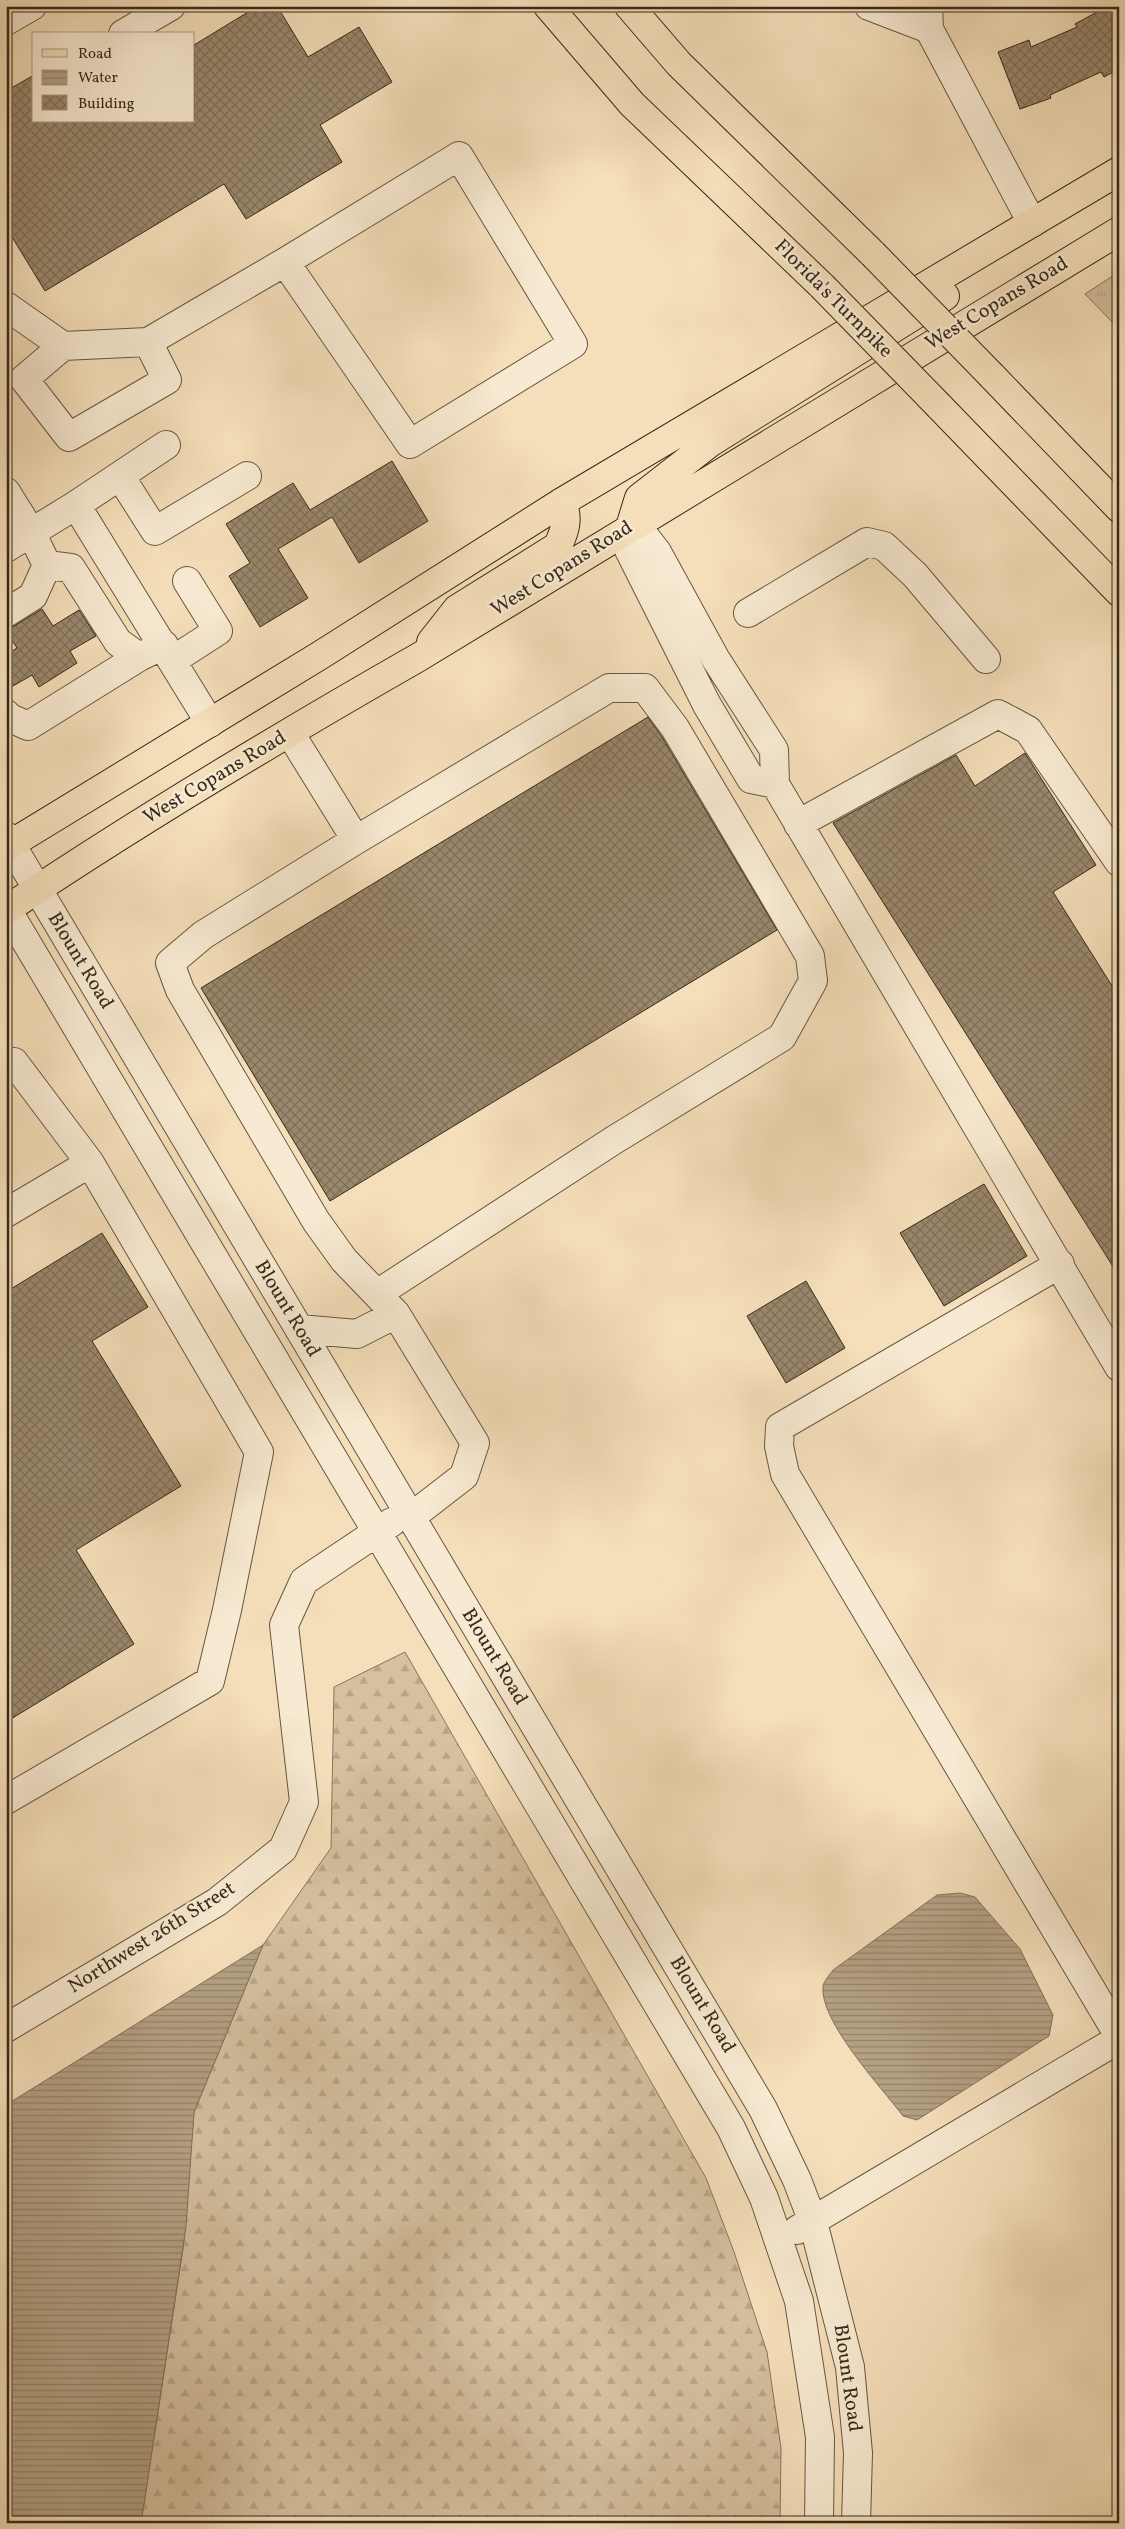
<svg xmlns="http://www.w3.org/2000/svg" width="1125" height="2529" viewBox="0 0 1125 2529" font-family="Vollkorn,serif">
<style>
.forest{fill:url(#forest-firs);stroke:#86755c}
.park{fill:url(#park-tufts);stroke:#86755c}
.water{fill:url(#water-rules);stroke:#82715a}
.building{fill:url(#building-cross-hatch);stroke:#372a1a}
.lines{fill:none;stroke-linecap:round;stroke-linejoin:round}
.minor-casing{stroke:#665742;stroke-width:30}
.major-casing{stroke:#372a1a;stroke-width:30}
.highway-casing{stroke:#372a1a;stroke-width:30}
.minor{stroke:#f8ead2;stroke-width:28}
.major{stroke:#f5dfba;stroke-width:28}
.highway{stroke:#f5dfba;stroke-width:28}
.highway-bridge-casing{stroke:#372a1a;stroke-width:30;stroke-linecap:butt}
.highway-bridge{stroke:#f5dfba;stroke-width:28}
.labels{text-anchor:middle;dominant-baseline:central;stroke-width:5;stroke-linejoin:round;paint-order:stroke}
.street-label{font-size:20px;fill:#372a1a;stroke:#f8ead2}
</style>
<defs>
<pattern id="forest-firs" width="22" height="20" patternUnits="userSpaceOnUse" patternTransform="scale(1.25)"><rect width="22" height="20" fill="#d5c09f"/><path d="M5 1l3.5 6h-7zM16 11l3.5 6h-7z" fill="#b7a588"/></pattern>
<pattern id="park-tufts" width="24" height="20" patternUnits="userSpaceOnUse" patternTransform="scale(1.25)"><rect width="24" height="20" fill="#d5c09f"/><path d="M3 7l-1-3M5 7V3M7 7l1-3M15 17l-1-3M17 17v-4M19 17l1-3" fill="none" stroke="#b7a588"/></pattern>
<pattern id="water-rules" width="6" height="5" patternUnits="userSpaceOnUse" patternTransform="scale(1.25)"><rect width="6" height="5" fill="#b4a184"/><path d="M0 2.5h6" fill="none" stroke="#93836b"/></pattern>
<pattern id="building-cross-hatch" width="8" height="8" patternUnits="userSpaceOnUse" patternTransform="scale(1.25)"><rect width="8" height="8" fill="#9a886d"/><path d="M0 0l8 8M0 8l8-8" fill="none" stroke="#7e6f59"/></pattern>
</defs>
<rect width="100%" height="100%" fill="#f5dfba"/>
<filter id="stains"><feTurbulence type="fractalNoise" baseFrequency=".004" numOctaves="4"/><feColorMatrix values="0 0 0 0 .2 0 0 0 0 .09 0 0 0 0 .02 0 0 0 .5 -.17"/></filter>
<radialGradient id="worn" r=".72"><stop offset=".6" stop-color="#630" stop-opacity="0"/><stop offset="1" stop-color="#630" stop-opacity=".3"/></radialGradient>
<path class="forest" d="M405,1652l301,526 28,74 33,100 14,96 -1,75h-639l42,-274 11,-137 69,-167 68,-97 3,-161z"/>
<path class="park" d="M1119,272v57l-34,-35z"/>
<path class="water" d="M960,1893l15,4 45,52 33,66 -4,21 -132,84 -14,-4c-21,-28 -84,-95 -80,-130 1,-5 7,-12 10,-16l104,-75z
M263,1945l-69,167 -8,115 -45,296h-135v-418z"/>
<path class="building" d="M258,6h19l31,51 51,-30 33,55 -72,43 22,37 -96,57 -22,-35 -179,107 -39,-64v-136l28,-16v46h160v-76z
M1108,6h11v63l-15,8 -3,-5 -51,23 1,3 -31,11 -22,-57 31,-12 2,7 46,-20 -2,-3z
M392,461l36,60 -69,42 -27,-46 -54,32 30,49 -48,29 -31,-51 21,-13 -24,-39 67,-41 17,27z
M42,609l11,17 26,-16 17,26 -26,15 7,12 -38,24 -7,-12 -26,15v-35l11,-7 -11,-17z
M648,717l14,20 115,193 -447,271 -129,-213z
M1025,753l71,112 -43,27 66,105v279l-286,-453 123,-68 19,31z
M984,1184l43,72 -83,50 -44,-73z
M102,1233l46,74 -56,34 89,145 -105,64 58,94 -128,78v-430z
M806,1281l39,67 -59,35 -39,-67z"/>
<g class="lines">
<defs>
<path id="minor" d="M869,6l60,23
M928,6l1,23 103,194
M6,21l26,-15
M123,34l48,-28
M6,306l57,40 85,-4 137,-80 174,-106 114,188 -163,100 -125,-182
M63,346l-39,33 45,58 98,-57 -19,-38
M120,476l35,55 92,-55
M6,492l25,40 16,33 24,3 47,74 21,15 25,-12
M76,505l90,-60
M630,527l16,11 11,14 58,106 59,92 1,34 344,583
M630,527l-1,23 78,155 44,74 24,5
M6,548l70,-43 134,218
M6,613l27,-17 14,-31
M748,613l119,-71 17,4 31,29 71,84
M173,660l45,-29 -31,-50
M6,714l2,3 20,9 111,-69
M290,733l66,107
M798,824l200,-110 30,16 91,132
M6,836l757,1273 34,71 16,42 37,145 8,86 -2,70
M6,908l725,1220 33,70 35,103 21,136 -1,86
M6,1066l8,-4 76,101 -84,50
M1060,1264l-280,163 -1,19 6,28 334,562
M377,1294l237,-154 168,-103 31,-56 -3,-25 -135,-228 -30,-40h-36l-253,152 -153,95 -33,28 10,27 136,231 28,39 52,54 79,129 -11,33 -53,41
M299,1329l58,5 39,-20
M6,1800l204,-119 17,-71 32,-158 -169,-289
M6,2028l211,-126 66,-53 21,-47 -20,-177 20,-44 88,-59
M797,2230l322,-191"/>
<path id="major" d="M630,527l9,-29 72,-56 234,-146
M431,642l26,-33 101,-63c7,-16 11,-27 4,-44
M6,847l313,-191 243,-154 557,-331
M6,910c134,-90 273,-173 413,-253l700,-426"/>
<path id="highway" d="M548,6l84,98 190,182
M629,6l50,58 194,190
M992,376l127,132
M939,406l180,186"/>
</defs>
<use href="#minor" class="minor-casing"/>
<use href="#major" class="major-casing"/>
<use href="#highway" class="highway-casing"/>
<use href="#minor" class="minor"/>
<use href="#major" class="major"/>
<use href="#highway" class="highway"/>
<defs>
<path id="highway-bridge" d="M873,254l119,122
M822,286l117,120"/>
</defs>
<use href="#highway-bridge" class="highway-bridge-casing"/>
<use href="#highway-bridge" class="highway-bridge"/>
</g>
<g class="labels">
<g class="street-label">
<text transform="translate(833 299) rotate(45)">Florida's Turnpike</text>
<text transform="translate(997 304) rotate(-31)">West Copans Road</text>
<text transform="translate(562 569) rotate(-32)">West Copans Road</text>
<text transform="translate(215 778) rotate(-31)">West Copans Road</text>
<text transform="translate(80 961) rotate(59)">Blount Road</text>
<text transform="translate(287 1309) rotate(59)">Blount Road</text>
<text transform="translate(494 1657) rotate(59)">Blount Road</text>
<text transform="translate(152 1938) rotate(-32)">Northwest 26th Street</text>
<text transform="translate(702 2005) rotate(59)">Blount Road</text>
<text transform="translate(847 2378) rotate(82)">Blount Road</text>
</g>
</g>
<rect width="1125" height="2529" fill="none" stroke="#f5dfba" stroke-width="25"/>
<rect x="8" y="8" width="1110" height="2514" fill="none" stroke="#372a1a" stroke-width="2.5"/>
<rect x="12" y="12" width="1100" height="2504" fill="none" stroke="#372a1a"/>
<rect x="32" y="32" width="162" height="90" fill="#f8ead2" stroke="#ab9d88"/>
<rect x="42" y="49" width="25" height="8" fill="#f5dfba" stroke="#ab9d88"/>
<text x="78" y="58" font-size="15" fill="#372a1a">Road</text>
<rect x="42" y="70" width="25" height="15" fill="url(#water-rules)" stroke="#ab9d88"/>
<text x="78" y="82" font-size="15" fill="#372a1a">Water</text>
<rect x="42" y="95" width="25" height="15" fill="url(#building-cross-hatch)" stroke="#ab9d88"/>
<text x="78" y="108" font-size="15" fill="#372a1a">Building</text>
<rect width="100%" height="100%" filter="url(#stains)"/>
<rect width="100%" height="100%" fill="url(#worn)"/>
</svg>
